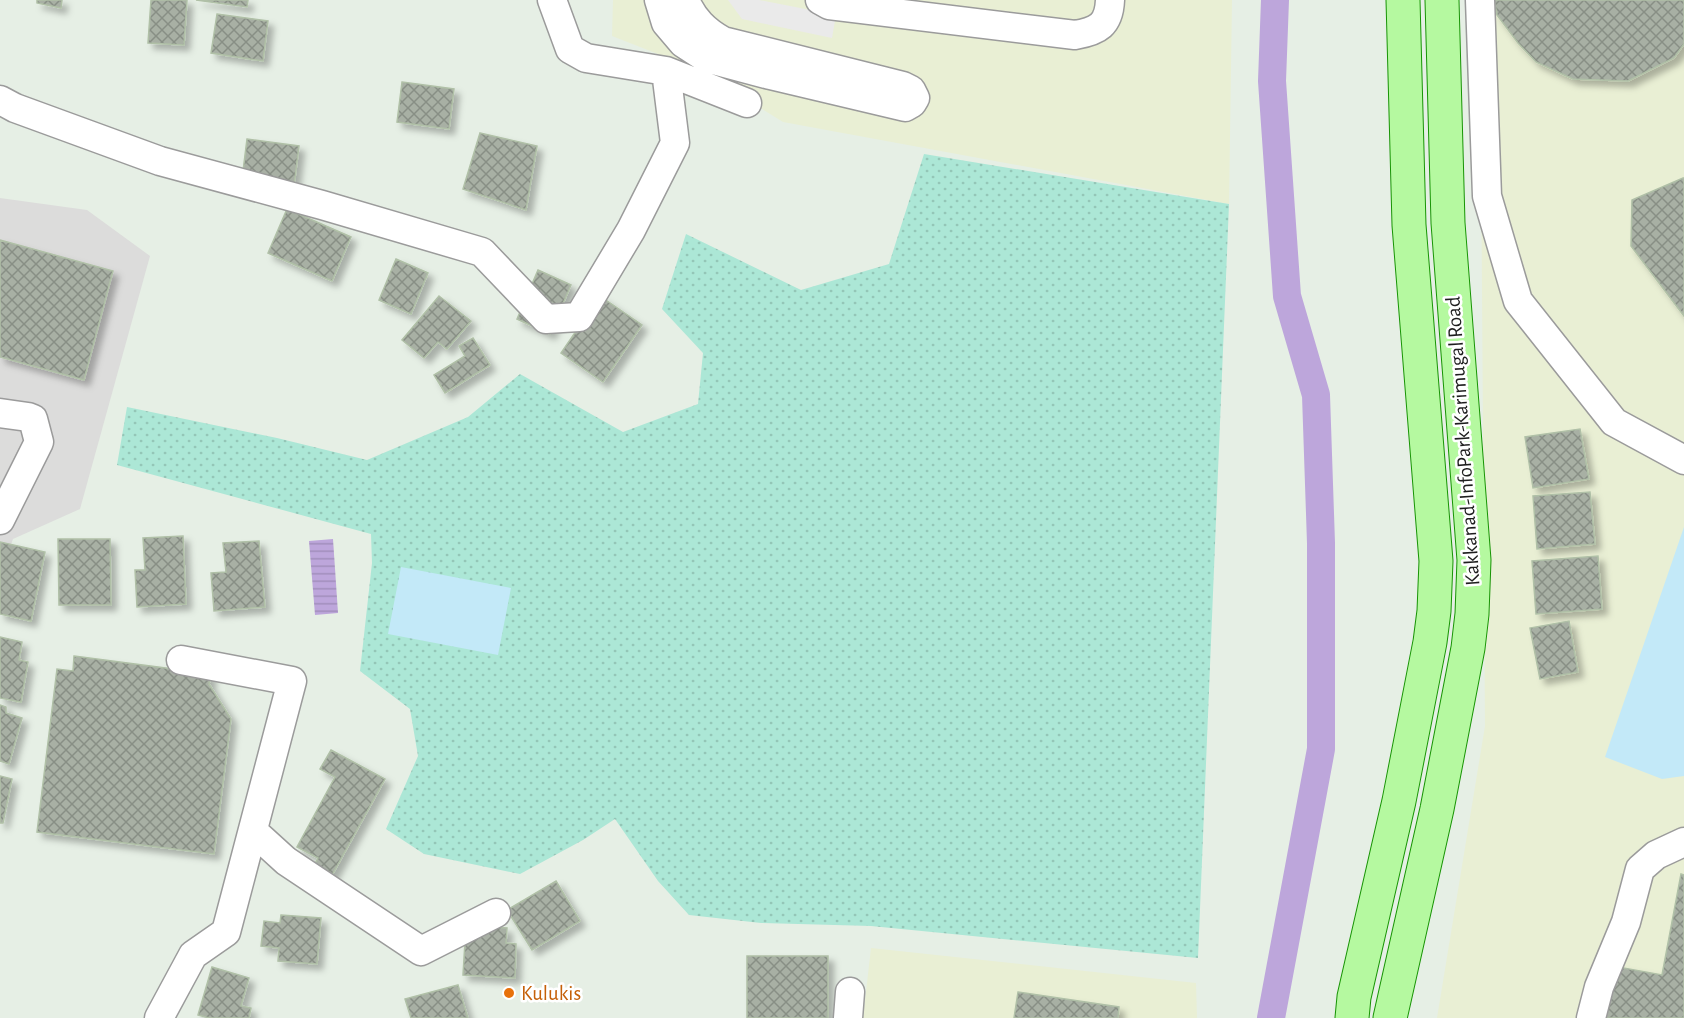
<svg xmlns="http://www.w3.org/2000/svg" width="1684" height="1018" viewBox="0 0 1684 1018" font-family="'Alegreya Sans',sans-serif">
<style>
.residential{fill:#dcdcdb}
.commercial{fill:#e9efd4}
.grass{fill:url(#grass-dots)}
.park{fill:#c3e9f8}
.parking{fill:#eaeaea}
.water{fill:url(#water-rules)}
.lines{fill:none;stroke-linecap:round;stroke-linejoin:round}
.canal{stroke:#bda6db;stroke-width:28}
.building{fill:url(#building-cross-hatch);stroke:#b0c0a7;stroke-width:1.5;filter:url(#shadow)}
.minor-casing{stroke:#9b9b9b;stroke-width:31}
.major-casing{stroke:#189405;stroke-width:35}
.minor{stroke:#fff;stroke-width:28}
.major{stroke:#b5f9a0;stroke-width:33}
.food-dot{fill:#e8710a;stroke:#fff;stroke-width:2}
.labels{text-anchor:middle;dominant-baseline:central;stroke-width:5;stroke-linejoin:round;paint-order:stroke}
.street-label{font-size:21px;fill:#1e1e1e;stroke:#fff}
.food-label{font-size:21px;fill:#c56008;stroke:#fff;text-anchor:start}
</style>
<defs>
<pattern id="grass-dots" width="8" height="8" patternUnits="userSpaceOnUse" patternTransform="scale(1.5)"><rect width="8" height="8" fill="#ace7d6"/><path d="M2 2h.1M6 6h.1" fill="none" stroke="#94c6b7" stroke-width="1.8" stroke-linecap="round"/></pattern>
<pattern id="water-rules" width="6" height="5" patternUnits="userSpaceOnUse" patternTransform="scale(1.5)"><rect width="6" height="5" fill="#bda6db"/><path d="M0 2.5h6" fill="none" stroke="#a28ebc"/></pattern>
<pattern id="building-cross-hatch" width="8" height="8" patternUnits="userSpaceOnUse" patternTransform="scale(1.5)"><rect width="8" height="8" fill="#a8b0a4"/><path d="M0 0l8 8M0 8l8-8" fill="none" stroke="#888f85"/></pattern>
<filter id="shadow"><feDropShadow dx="5.5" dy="5.5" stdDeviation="3" flood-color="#0004"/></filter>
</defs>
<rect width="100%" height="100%" fill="#e6efe5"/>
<path class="residential" d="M0,198l87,12 63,46 -70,253 -67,30 -13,36z"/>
<path class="commercial" d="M613,0h619l-3,204 -446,-82 -60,-37 -37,-20 -74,-29z
M1480,0h204v1018h-247l48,-292z
M871,948l325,35 1,35h-334z"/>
<path class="grass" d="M924,154l305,50 -31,754 -327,-32 -110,-3 -72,-8 -31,-34 -43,-62 -32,21 -63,34 -96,-20 -38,-25 32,-73 -8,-47 -50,-38 12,-108 -1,-29 -254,-69 10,-58 150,31 90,22 101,-43 52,-43 103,58 75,-28 5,-51 -41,-44 24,-75 115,56 88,-26z"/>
<path class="park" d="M1684,527v249l-22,3 -57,-22z
M401,567l110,21 -13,67 -110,-21z"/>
<path class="parking" d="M728,0h31l77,15 -4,23 -90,-19z"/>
<path class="water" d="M333,539l5,74 -23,2 -6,-74z"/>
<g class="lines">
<path class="canal" d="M1271,1018l50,-269v-206l-5,-148 -29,-99 -15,-215 3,-81"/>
</g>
<path class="building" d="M37,0h25l-1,8 -24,-5z
M151,0h36l-3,45 -36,-2z
M196,0h52l-1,7z
M1494,0h190v44l-10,14 -46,23 -55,-2 -37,-17 -18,-19 -21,-28z
M217,14l51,7 -5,40 -52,-8z
M402,82l52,7 -5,40 -52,-7z
M480,133l57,13 -11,64 -63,-21z
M247,139l52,7 -5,40 -52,-7z
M1683,178h1v138l-53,-70 1,-46z
M287,209l64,28 -19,44 -64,-28z
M0,240l113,31 -29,109 -84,-23z
M396,259l32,14 -17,41 -32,-14z
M538,270l33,15 -21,49 -33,-15z
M439,296l32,25 -24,28 -9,-7 -14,16 -22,-18z
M600,296l42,29 -39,57 -42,-29z
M473,338l17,27 -45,28 -11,-18 31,-19 -6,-10z
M1580,429l9,50 -56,9 -8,-51z
M1590,492l5,52 -58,5 -4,-53z
M183,536l3,68 -49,3 -2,-37h10l-2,-32z
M58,539h52l1,66h-52z
M259,541l6,66 -51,4 -3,-38 15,-1 -3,-29z
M0,542l45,10 -14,69 -31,-7z
M1598,556l4,53 -66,5 -4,-53z
M1569,621l9,51 -38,7 -10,-51z
M0,637l22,5 -3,18 9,2 -7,40 -21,-4z
M74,656l137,18 -2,10 22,35 -17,135 -177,-22 20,-163 16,2z
M0,705l6,2v6l16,5 -13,46 -9,-3z
M331,750l54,29 -54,98 -18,-10 5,-9 -21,-11 38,-70 -15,-8z
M0,776l12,3 -9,44h-3z
M1681,874l3,1v143h-81l10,-52 49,9z
M556,881l24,40 -48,29 -25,-40z
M281,915l40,3 -4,46 -39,-3 1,-13 -18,-2 3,-25 16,2z
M466,925l41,3 -1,15 10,1 -1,34 -52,-3z
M747,956h81v62h-81z
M212,967l37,11 -8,28 10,2 -2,10h-40l-11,-3z
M458,985l10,33h-57l-6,-19z
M1018,992l101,15 -1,11h-104z"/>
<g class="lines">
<defs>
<path id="minor" d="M552,0l18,49 16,9 80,13 81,32
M659,0l7,23 17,20 23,15 64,17 135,32 7,-4 3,-5 -4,-8 -8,-4 -180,-45c-18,-10 -30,-22 -38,-41
M820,0l9,5 246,30c23,-4 34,-10 35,-35
M1480,0l7,196 31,105 96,121 70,38
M0,100l15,8 145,53 162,44 160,47 64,67 33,-2 52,-87 44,-87 -9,-72
M0,413l28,4 5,2 6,23 -39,78
M253,831l33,30 135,90 75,-38
M159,1018l34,-63 33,-23 66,-251 -111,-21
M848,1018l2,-26
M1591,1018l8,-31 27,-65 14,-53 16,-14 28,-13"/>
<path id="major" d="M1352,1018l2,-21 45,-196 31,-159 4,-31 2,-50 -27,-336 -6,-225
M1390,1018l47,-209 31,-161 4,-34 2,-54 -26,-337 -6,-223"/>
</defs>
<use href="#minor" class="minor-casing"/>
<use href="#major" class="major-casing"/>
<use href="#minor" class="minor"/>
<use href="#major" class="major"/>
</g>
<circle class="food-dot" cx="509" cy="993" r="6"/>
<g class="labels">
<g class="street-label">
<text transform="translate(1463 441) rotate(-94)">Kakkanad-InfoPark-Karimugal Road</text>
</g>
<g class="food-label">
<text x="521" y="993">Kulukis</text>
</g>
</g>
</svg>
